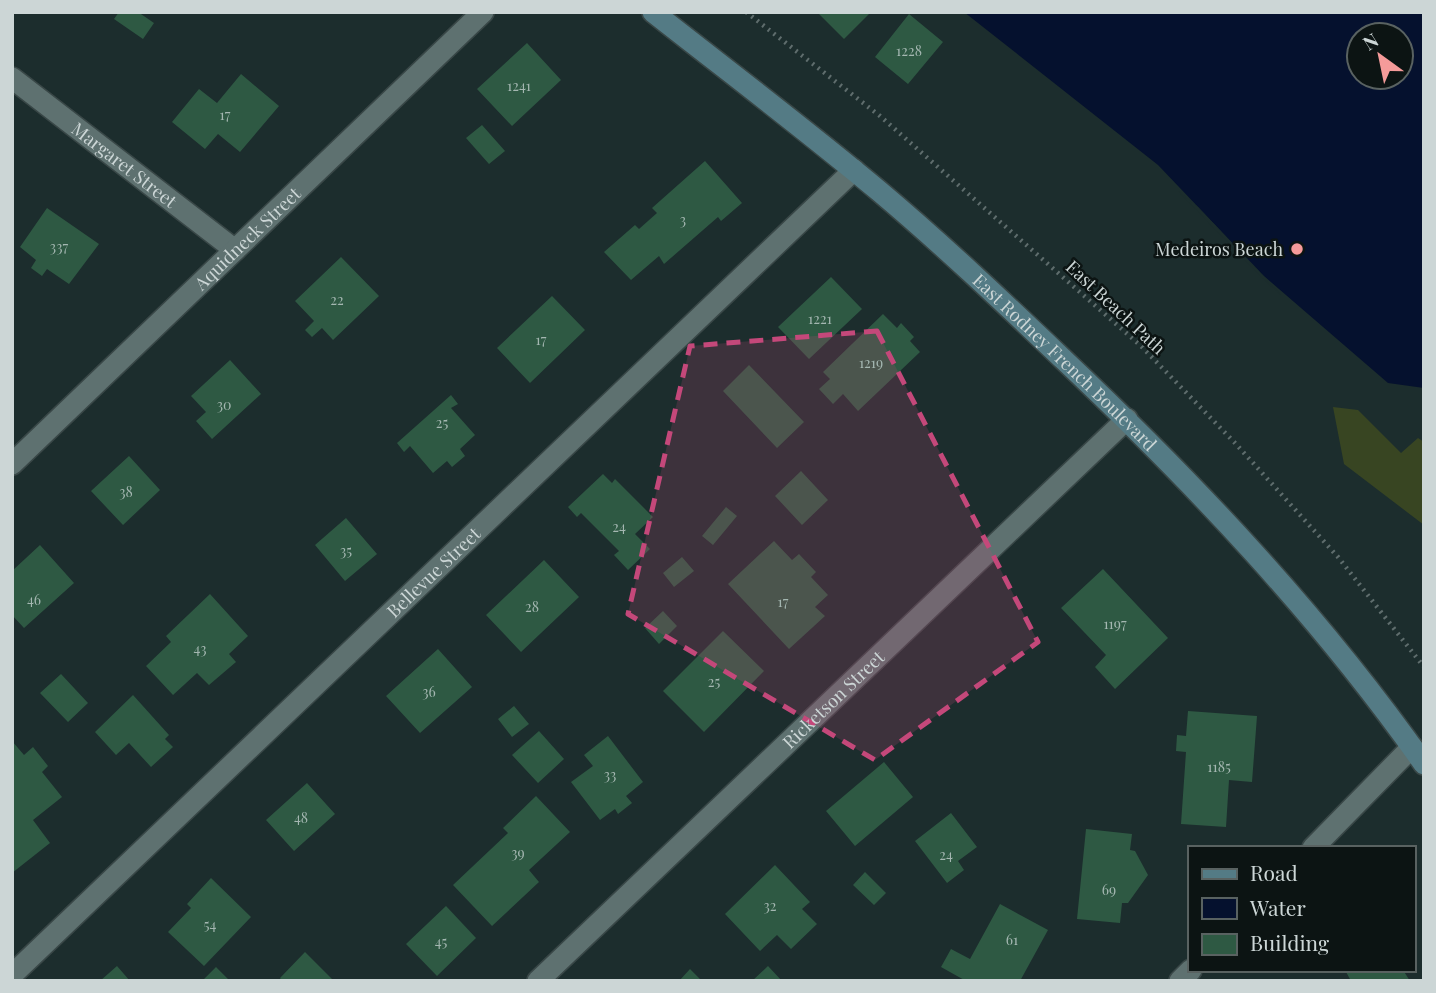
<svg xmlns="http://www.w3.org/2000/svg" width="1436" height="993" viewBox="0 0 1436 993" font-family="'Playfair Display',serif">
<style>
.green{fill:#384522}
.water{fill:#05112e;fill-rule:evenodd}
.pier{fill:#1c2d2d}
.building{fill:#2e5943}
.lines{fill:none;stroke-linecap:round;stroke-linejoin:round}
.minor-casing{stroke:#394747;stroke-width:24}
.secondary-casing{stroke:#394747;stroke-width:24}
.path{stroke:#5f6d6d;stroke-width:4.5;stroke-dasharray:2 5;stroke-linecap:butt}
.minor{stroke:#5e7170;stroke-width:21}
.secondary{stroke:#547b85;stroke-width:21}
.marked{fill:#c4487a;fill-opacity:0.2;stroke:#c4487a;stroke-width:5;stroke-dasharray:14 9;stroke-linejoin:round}
.poi-dot{fill:#f59b9a;stroke:#0c1413;stroke-width:2.5}
.labels{text-anchor:middle;dominant-baseline:central;stroke-width:5;stroke-linejoin:round;paint-order:stroke}
.number-label{font-size:14px;fill:#a4b7b1}
.street-label{font-size:18px;fill:#ccd6d6;stroke:#0c1413}
.poi-label{font-size:18px;fill:#ccd6d6;stroke:#0c1413;text-anchor:end}
</style>
<rect width="100%" height="100%" fill="#1c2d2d"/>
<path class="green" d="M1333,407l25,3 43,43 17,-15 6,4v83l-80,-61z"/>
<path class="water" d="M964,12h460v376l-36,-5 -124,-107 -106,-111zM1359,35h42v42h-42z"/>
<path class="pier" d="M1178,191l20,16 83,88 -19,-17z"/>
<path class="building" d="M119,12h19l16,11 -11,16 -29,-20z
M817,12h54l-27,27z
M909,14l34,28 -35,42 -33,-27z
M527,43l34,37 -49,46 -35,-37z
M241,74l38,32 -39,46 -22,-18 -13,15 -33,-27 27,-33 18,14z
M482,125l23,26 -16,13 -23,-26z
M705,161l37,42 -21,18 -3,-4 -54,47 -5,-8 -28,24 -27,-28 31,-27 4,4 18,-16 -5,-5z
M47,208l52,36 -30,40 -22,-15 -5,7 -11,-8 5,-8 -16,-13z
M341,257l38,39 -46,44 -11,-12 -10,9 -7,-7 9,-9 -19,-20z
M831,277l31,32 -53,50 -31,-32z
M552,296l33,34 -55,53 -33,-35z
M883,314l14,14 4,-5 13,14 -4,4 10,11 -62,59 -15,-17 -10,10 -14,-15 11,-10 -7,-7z
M230,360l31,34 -49,45 -16,-18 10,-9 -15,-16z
M749,365l55,57 -27,26 -54,-57z
M451,395l7,9 -7,4 24,27 -15,14 5,7 -13,11 -5,-6 -14,12 -23,-27 -6,6 -7,-9z
M129,456l31,34 -37,35 -32,-34z
M801,471l27,29 -26,25 -27,-29z
M603,474l9,9 3,-4 38,38 -18,17 15,15 -22,21 -14,-15 5,-4 -38,-38 -4,4 -9,-10z
M726,507l11,9 -24,29 -11,-9z
M346,518l31,36 -32,27 -30,-36z
M774,541l18,19 7,-6 17,18 -5,5 17,18 -13,12 10,9 -36,33 -61,-65z
M40,545l34,38 -50,45 -12,-13v-44z
M682,557l12,14 -20,16 -11,-14z
M544,560l35,37 -58,55 -35,-37z
M1103,569l65,69 -53,51 -20,-22 11,-12 -45,-47z
M210,594l38,42 -19,18 7,8 -27,23 -12,-12 -24,22 -27,-29 25,-24 -5,-6z
M663,611l14,15 -18,18 -14,-16z
M723,631l41,40 -60,61 -41,-41z
M438,649l34,38 -52,46 -34,-37z
M61,674l27,29 -20,19 -28,-29z
M133,695l36,40 -4,4 8,8 -22,20 -22,-24 -13,12 -21,-23z
M514,706l15,18 -17,13 -14,-18z
M1188,711l69,5 -5,66 -23,-2 -3,47 -45,-3 5,-72 -10,-1 1,-16 9,1z
M539,731l25,28 -26,24 -26,-28z
M608,736l35,46 -17,14 6,7 -14,11 -3,-5 -15,11 -29,-38 22,-16 -9,-11z
M12,741l12,14 9,-8 15,19 -6,6 20,25 -29,23 17,23 -38,30z
M884,762l29,35 -58,49 -29,-35z
M307,783l28,31 -41,37 -28,-31z
M536,796l34,36 -41,38 10,12 -47,44 -39,-41 55,-52 -5,-5z
M951,813l26,34 -19,14 6,9 -17,13 -32,-42z
M1086,829l46,5 -2,16 5,1 13,24 -20,28h-6l-2,20 -43,-4z
M775,865l35,37 -8,7 15,15 -26,25 -14,-14 -17,16 -35,-37z
M865,872l21,21 -12,12 -21,-20z
M211,878l40,39 -47,49 -36,-34 23,-24 -4,-4z
M1000,904l48,26 -28,51h-54l-25,-14 10,-18 19,10z
M446,906l30,32 -39,38 -31,-32z
M305,952l29,29h-52l-2,-3z
M117,966l13,15h-30z
M768,966l14,15h-30z
M216,967l14,14h-28z
M690,969l12,12h-23z
M1345,970h58l7,11h-59z"/>
<g class="lines">
<defs>
<g id="minor">
<path id="s1" d="M12,78l223,172"/>
<path id="s2" d="M12,464l471,-452"/>
<path d="M1313,848l99,-101"/>
<path id="s3" d="M12,975l842,-805"/>
<path id="s4" d="M538,981l589,-562"/>
<path d="M1180,981l11,-11"/>
</g>
<g id="secondary">
<path id="s5" d="M653,12c75,59 152,117 226,179 63,53 124,111 184,168 132,125 256,256 361,405"/>
</g>
</defs>
<use href="#minor" class="minor-casing"/>
<use href="#secondary" class="secondary-casing"/>
<path class="path" d="M746,12l134,104 261,230 94,97 103,114 86,110"/>
<use href="#minor" class="minor"/>
<use href="#secondary" class="secondary"/>
</g>
<path class="marked" d="M877,331l161,311 -163,118 -247,-146 62,-268z"/>
<circle class="poi-dot" cx="1297" cy="249" r="7"/>
<g class="labels">
<g class="number-label">
<text x="909" y="50">1228</text>
<text x="519" y="85">1241</text>
<text x="225" y="114">17</text>
<text x="683" y="219">3</text>
<text x="59" y="246">337</text>
<text x="337" y="299">22</text>
<text x="820" y="318">1221</text>
<text x="541" y="339">17</text>
<text x="871" y="362">1219</text>
<text x="224" y="404">30</text>
<text x="442" y="422">25</text>
<text x="126" y="491">38</text>
<text x="619" y="526">24</text>
<text x="346" y="550">35</text>
<text x="34" y="599">46</text>
<text x="783" y="601">17</text>
<text x="532" y="606">28</text>
<text x="1115" y="623">1197</text>
<text x="200" y="648">43</text>
<text x="714" y="681">25</text>
<text x="429" y="691">36</text>
<text x="1219" y="766">1185</text>
<text x="610" y="774">33</text>
<text x="301" y="817">48</text>
<text x="518" y="852">39</text>
<text x="946" y="854">24</text>
<text x="1109" y="889">69</text>
<text x="770" y="905">32</text>
<text x="210" y="924">54</text>
<text x="1012" y="939">61</text>
<text x="441" y="941">45</text>
</g>
<g class="street-label">
<text stroke="none"><textPath href="#s1" startOffset="142">Margaret Street</textPath></text>
<text stroke="none"><textPath href="#s2" startOffset="326">Aquidneck Street</textPath></text>
<text transform="translate(1116 307) rotate(43)">East Beach Path</text>
<text stroke="none"><textPath href="#s5" startOffset="541">East Rodney French Boulevard</textPath></text>
<text stroke="none"><textPath href="#s3" startOffset="583">Bellevue Street</textPath></text>
<text stroke="none"><textPath href="#s4" startOffset="408">Ricketson Street</textPath></text>
</g>
<g class="poi-label">
<text x="1283" y="249">Medeiros Beach</text>
</g>
</g>
<rect width="1436" height="993" fill="none" stroke="#ccd6d6" stroke-width="28"/>
<rect x="1188" y="846" width="228" height="126" fill="#0c1413" stroke="#596261" stroke-width="2"/>
<rect x="1202" y="869" width="35" height="10" fill="#547b85" stroke="#596261" stroke-width="2"/>
<text x="1250" y="881" font-size="21" fill="#ccd6d6">Road</text>
<rect x="1202" y="898" width="35" height="21" fill="#05112e" stroke="#596261" stroke-width="2"/>
<text x="1250" y="916" font-size="21" fill="#ccd6d6">Water</text>
<rect x="1202" y="934" width="35" height="21" fill="#2e5943" stroke="#596261" stroke-width="2"/>
<text x="1250" y="951" font-size="21" fill="#ccd6d6">Building</text>
<g transform="translate(1380 56) rotate(327)"><circle r="33" fill="#0c1413" stroke="#596261" stroke-width="2"/>
<path d="M0-5L12 26L0 18L-12 26Z" fill="#f59b9a"/>
<text y="-10" font-size="19" font-weight="bold" text-anchor="middle" fill="#ccd6d6">N</text>
</g>
</svg>
